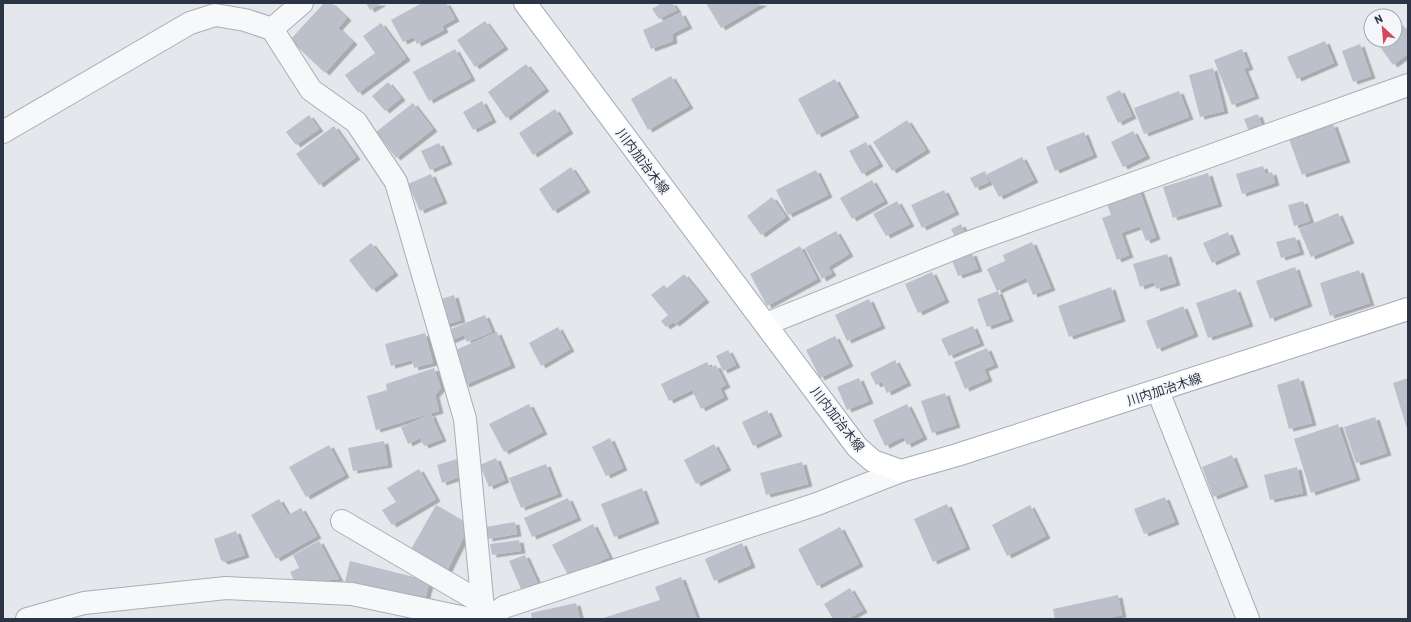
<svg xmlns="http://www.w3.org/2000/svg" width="1411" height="622" viewBox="0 0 1411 622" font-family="Barlow,'Noto Sans JP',sans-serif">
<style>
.building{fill:#bbc0ca;filter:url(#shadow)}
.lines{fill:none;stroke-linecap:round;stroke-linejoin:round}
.street-casing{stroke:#a9aeb7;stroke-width:24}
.primary-casing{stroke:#a3abb8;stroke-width:24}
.street{stroke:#f7f8fa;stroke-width:22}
.primary{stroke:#fff;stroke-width:22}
.labels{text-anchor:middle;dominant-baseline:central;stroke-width:4;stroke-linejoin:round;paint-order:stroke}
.street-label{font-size:13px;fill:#2b3445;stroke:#f4f6f9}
</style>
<defs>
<filter id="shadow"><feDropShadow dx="4.5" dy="2.5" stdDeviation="0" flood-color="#0004"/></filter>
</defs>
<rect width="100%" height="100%" fill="#e4e7ec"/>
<path class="building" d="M324,3h7l16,15 -9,10 15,14 -28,31 -35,-33z
M366,3h16l-12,7z
M422,3h24l9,16 -13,7 2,4 -27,14 -4,-7 -10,5 -12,-22z
M662,3h10l5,7 -18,9 -7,-10z
M706,3h57l-42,25z
M681,13l7,13 -16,8 1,7 -22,8 -8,-19z
M485,21l19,26 -29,20 -18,-27z
M381,23l25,35 -48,35 -13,-18 30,-22 -12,-17z
M1403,25l5,7v22l-15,11 -15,-21 5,-4h12v-9z
M1325,41l9,22 -37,16 -10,-22z
M1360,44l11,32 -18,6 -11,-31z
M455,49l16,29 -42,23 -16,-29z
M1242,49l7,18 -5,2 11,27 -23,9 -18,-45z
M526,64l19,25 -39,29 -18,-26z
M1213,68l11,43 -24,6 -11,-42z
M671,76l18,30 -41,24 -17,-31z
M835,79l20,36 -38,20 -19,-36z
M388,82l13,16 -16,13 -13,-15z
M1120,90l12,26 -14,7 -12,-26z
M1179,91l10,26 -45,17 -10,-26z
M482,101l10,19 -19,10 -10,-18z
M413,103l20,26 -37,29 -20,-26z
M555,109l14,22 -36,24 -14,-22z
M1258,114l5,15 -13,5 -6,-15z
M309,115l10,14 -23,16 -10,-13z
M907,120l19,30 -34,21 -19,-29z
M1333,124l13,36 -44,15 -13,-36z
M334,126l22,31 -37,28 -23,-31z
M1133,131l13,25 -23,11 -12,-25z
M1084,132l9,23 -38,16 -9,-24z
M866,142l13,22 -17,10 -13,-23z
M439,143l9,19 -18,8 -9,-19z
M1022,157l12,23 -35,17 -12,-23z
M1263,166l2,8 7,-2 3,11 -33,11 -6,-20z
M571,167l15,23 -33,21 -14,-22z
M816,170l12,25 -40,20 -12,-25z
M985,171l4,11 -14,6 -5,-10z
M1208,173l10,31 -45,14 -10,-31z
M431,174l12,27 -23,10 -12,-27z
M872,180l12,21 -32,18 -12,-21z
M1139,189l17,48 -10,4 -6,-15 -19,7 8,22 -12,5 -15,-42 9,-3 -5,-14z
M944,190l11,22 -33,16 -11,-23z
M772,197l14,20 -25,18 -14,-19z
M897,201l13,23 -24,12 -13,-22z
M1303,201l7,20 -16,5 -6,-21z
M1338,213l12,28 -39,16 -12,-28z
M961,224l5,12 -9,5 -6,-12z
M836,231l13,23 -21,13 4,6 -10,6 -17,-31z
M1228,232l8,20 -24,11 -9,-20z
M1295,237l5,15 -19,6 -5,-16z
M1032,242l19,46 -18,7 -7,-17 -29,13 -10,-22 18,-8 -2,-6z
M371,243l23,30 -22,17 -23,-30z
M800,246l17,33 -50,27 -17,-32z
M972,253l6,16 -20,7 -6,-16z
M1167,254l9,29 -20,6 -2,-7 -14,5 -7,-23z
M1295,267l13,37 -38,15 -14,-38z
M1359,270l11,33 -40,13 -10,-33z
M932,272l13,28 -27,13 -13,-29z
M684,274l21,26 -30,24 -2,-2 -7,5 -5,-6 7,-6 -17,-20 13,-10 3,3z
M1111,287l10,32 -52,18 -11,-31z
M1236,289l13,35 -41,14 -12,-35z
M998,291l11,28 -22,8 -10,-28z
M454,295l7,25 -16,5 -7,-25z
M869,299l12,27 -34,15 -12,-26z
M1183,306l11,28 -37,15 -11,-28z
M485,315l7,17 -25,10 -3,-7 -14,6 -4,-10z
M973,326l7,17 -31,13 -8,-17z
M558,327l12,22 -29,17 -12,-23z
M497,332l14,33 -46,20 -14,-33z
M425,333l8,30 -19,5 -2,-8 -21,6 -6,-22z
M835,336l14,28 -29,14 -14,-28z
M987,348l7,17 -10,4 4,10 -23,10 -11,-27z
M728,350l8,15 -13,6 -7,-15z
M895,360l12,23 -20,10 -5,-11 -6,3 -6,-12z
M707,362l3,6 6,-3 10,20 -6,3 4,9 -23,12 -9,-19 -23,11 -8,-17z
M434,368l7,20 -6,7 4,16 -63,19 -9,-34 20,-6 -1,-6z
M859,378l10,23 -22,9 -10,-23z
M1299,378l13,45 -23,6 -12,-44z
M1408,378v54l-15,-49z
M945,393l11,32 -24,8 -11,-32z
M529,404l14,28 -39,20 -15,-28z
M907,404l16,33 -16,8 -4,-8 -18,9 -12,-26z
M767,410l11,24 -25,12 -11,-24z
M431,414l11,25 -18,7 -4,-8 -12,6 -7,-17z
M1375,417l12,36 -31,10 -12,-36z
M1338,424l18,54 -45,15 -17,-54z
M610,438l13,30 -17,8 -14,-29z
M384,441l4,24 -35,6 -5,-23z
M714,444l13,24 -31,16 -12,-24z
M329,445l16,30 -39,22 -17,-30z
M1232,455l12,30 -31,12 -11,-30z
M496,458l9,22 -16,7 -9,-22z
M457,459l6,17 -21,7 -5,-18z
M802,462l6,22 -42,11 -6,-22z
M546,464l12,30 -37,14 -12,-30z
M1297,467l6,26 -33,7 -6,-25z
M419,469l17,30 -44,26 -10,-15 14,-8 -9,-14z
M642,488l13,33 -41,16 -13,-33z
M1165,497l10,25 -31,12 -10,-25z
M568,498l9,20 -45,19 -8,-19z
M279,499l9,16 13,-7 16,28 -41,23 -25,-44z
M947,504l19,43 -33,15 -19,-43z
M436,505l34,20 -25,50 -35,-24z
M1030,505l16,31 -39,20 -15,-31z
M515,522l2,12 -29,5 -2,-12z
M593,524l16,33 -40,20 -17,-32z
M840,527l19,37 -42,22 -19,-37z
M236,531l9,24 -21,7 -3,-2 -7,-21z
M519,540l2,11 -29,4 -2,-11z
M319,541l20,38 -43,5 -6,-12 9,-4 -6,-13z
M742,543l9,22 -37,16 -9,-22z
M525,555l15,33 -16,8 -15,-35z
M350,561l80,20 -7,25 -79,-20z
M681,577l16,42h-30l-7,-18 6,18h-66l60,-19 -5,-13z
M850,588l13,22 -15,9h-15l-9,-15z
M1118,595l4,20 -18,4h-49l-2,-10z
M576,603l4,16h-48l-1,-6z"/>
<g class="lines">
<defs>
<path id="street" d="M272,29l30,-26
M3,132l187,-109 25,-8 30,5 27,9 39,61 45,32 40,60 69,237 19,200
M766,324l204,-82 438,-157
M1158,391l90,228
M342,521l140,82
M27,619l57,-16 142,-15 126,6 118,25
M488,619l16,-12 313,-103 84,-33"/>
<path id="primary" d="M525,3l332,444 16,14 28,10 56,-16 451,-146"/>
</defs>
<use href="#street" class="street-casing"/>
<use href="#primary" class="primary-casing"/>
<use href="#street" class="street"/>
<use href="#primary" class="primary"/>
</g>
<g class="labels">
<g class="street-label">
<text transform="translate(643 161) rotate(53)">川内加治木線</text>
<text transform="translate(1164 389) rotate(-18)">川内加治木線</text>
<text transform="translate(838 419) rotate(52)">川内加治木線</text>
</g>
</g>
<rect width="1411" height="622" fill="none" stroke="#2b3445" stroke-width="8"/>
<g transform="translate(1383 28) rotate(334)"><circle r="19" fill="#f4f6f9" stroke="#a4a8b1"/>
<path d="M0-3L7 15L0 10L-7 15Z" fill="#d1495b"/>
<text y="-6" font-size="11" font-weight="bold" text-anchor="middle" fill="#2b3445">N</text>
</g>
</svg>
